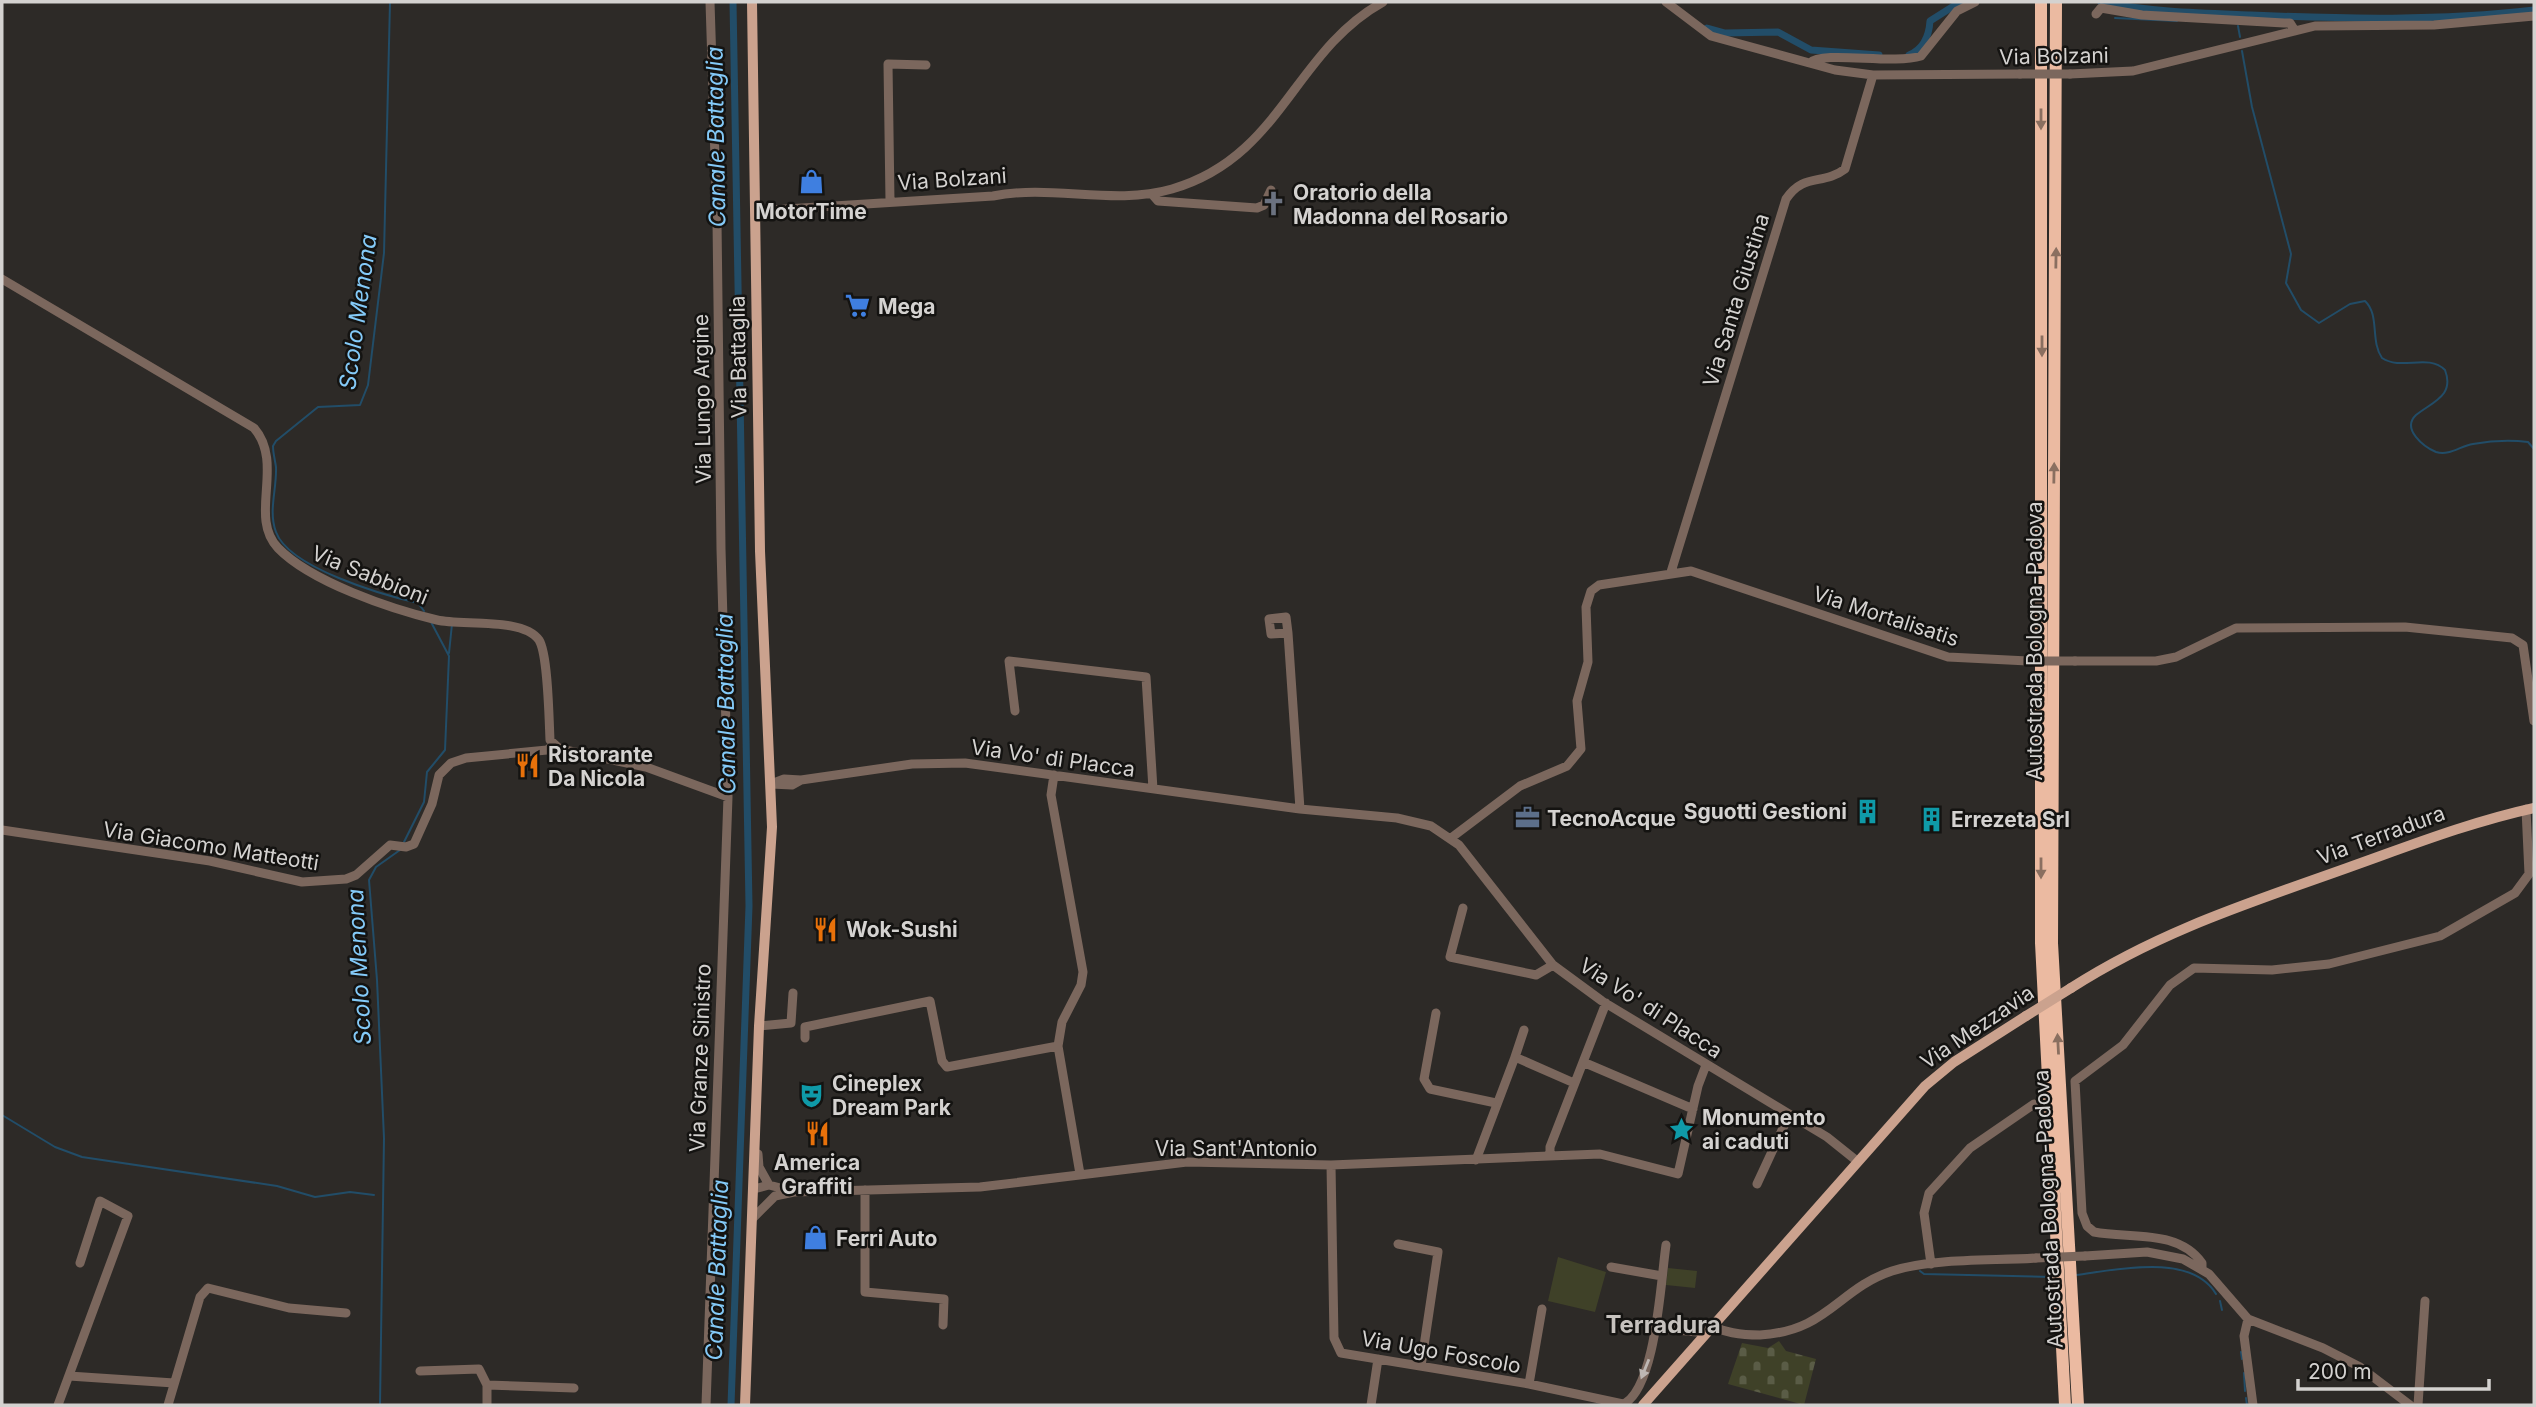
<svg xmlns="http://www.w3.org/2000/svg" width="2536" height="1407" viewBox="0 0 2536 1407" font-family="Inter,sans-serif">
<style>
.grass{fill:#3f4128}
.cemetery{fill:url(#cemetery-stones)}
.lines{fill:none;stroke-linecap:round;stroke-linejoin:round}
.stream{stroke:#224d68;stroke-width:2}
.canal{stroke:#224d68;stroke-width:7}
.minor{stroke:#7b675d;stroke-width:9}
.major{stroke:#cba28e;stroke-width:10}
.highway{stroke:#ebbaa1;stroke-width:12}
.minor-bridge{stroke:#7b675d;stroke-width:9}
.major-bridge{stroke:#cba28e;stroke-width:10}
.oneway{fill:#8a6f60}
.oneway2{fill:#beb7b3}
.labels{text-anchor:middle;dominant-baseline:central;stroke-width:5;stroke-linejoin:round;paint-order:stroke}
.street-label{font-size:21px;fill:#d4d2d0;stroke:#141311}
.poi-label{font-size:21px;font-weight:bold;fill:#d4d2d0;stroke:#141311;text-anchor:start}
.water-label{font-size:23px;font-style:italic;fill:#84caf8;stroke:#141311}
.quarter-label{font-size:24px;font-weight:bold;fill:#c6c2be;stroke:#141311}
</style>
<defs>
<pattern id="cemetery-stones" width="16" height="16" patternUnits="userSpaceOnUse" patternTransform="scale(1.75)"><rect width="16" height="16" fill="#3f4128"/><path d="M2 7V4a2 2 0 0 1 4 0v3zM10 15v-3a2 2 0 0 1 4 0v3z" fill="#5a5c46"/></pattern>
</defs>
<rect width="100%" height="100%" fill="#2d2a27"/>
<path class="grass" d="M1558,1257l48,15 -11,40 -47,-11z
M1668,1268l29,3 -2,17 -29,-3z"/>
<path class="cemetery" d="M1779,1341l7,10 30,8 -12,46 -76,-21 14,-41 26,5z"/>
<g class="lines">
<path class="stream" d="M390,2l-6,251 -16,132 -8,20 -42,2 -42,34 -3,5c0,7 2,14 3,21 1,22 -8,44 0,65 13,36 107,63 142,71l6,8
M2115,18l62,3
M2238,26l2,11
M2242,51l10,56 39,147 -5,29 15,27 18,13 31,-19 15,-3c15,14 5,40 17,57 20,13 46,-5 63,12 10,26 -13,32 -29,45 -15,14 8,32 20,37 14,4 24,-6 37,-8 17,-3 38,-4 55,-2l6,7
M449,653l3,-29
M404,842l20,-40 3,-30 18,-22 4,-94 -18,-34
M2,1115l53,32 27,10 195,29 38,11 35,-5 24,3
M1920,1271l4,3 128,3
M2076,1275c39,-5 115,-23 140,19
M2220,1301l2,9
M2241,1352l1,7
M2244,1373l1,18
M2246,1398l1,7
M380,1405l4,-267 -7,-158 -8,-100 7,-13 24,-17"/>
<path class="canal" d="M2101,2c50,10 99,11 150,13 94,4 189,6 283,-5
M1707,28l18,5 53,-1 33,18 68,5
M1909,55c15,-6 20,-19 21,-34l30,-19
M731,1405l18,-499 -16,-904"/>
<path class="minor" d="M1666,2l45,34 124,34 38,5 147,-1
M2096,14l5,-6 41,7 142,8h6l5,8
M1810,63c13,-13 82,2 111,-7l36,-45 18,-9
M2070,74l63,-3 182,-45 119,-1 100,-9
M1152,194l6,7 99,7 7,-3 7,-15
M890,201l-2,-137 38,1
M755,211l238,-15c60,-12 120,10 179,-7 110,-32 121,-137 211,-187
M2,279l252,149c31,36 -6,89 24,120 33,34 113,61 159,72 24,6 86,-3 102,20 9,14 10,79 11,100l10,9 86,18 82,30
M1671,572l115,-373c18,-27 37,-13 59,-30l28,-94
M1288,633l-17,1 -2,-15 17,-2 2,16 12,176
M2075,661h81l20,-4 60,-29 169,-1 107,11 11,7 11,76
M1015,711l-6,-50 137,16 7,112
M1054,775l-3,20 32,177 -2,13 -19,37 -4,24 22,128
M771,784l13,-5 17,1 111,-16 53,-1 335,46 97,9 34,8 28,19 94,120 49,36 225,136 30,24
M771,784l21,1 9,-5
M2,830l208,31 92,21 44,-3 10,-4 34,-30 16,2 8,-3 18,-40 7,-29 12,-12 15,-5 81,-8 7,-5
M1451,838l69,-52 47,-20 14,-17 -4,-48 11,-39 -2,-55 5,-16 8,-6 92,-14 257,86 80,4
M1463,908l-13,49 86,18 17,-10
M1436,1013l-12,66 6,10 66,14
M759,1026l32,-3 2,-30
M805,1038v-11l125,-26 12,60 5,6 111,-21
M1515,1057l9,-27
M1583,1062l110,47
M758,1154l1,13 10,18
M1550,1156v-9l56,-144
M1476,1160l39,-103 59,26
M1331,1165l3,173 7,15 188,31 94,20
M1757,1184l32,-69
M754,1189l15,-4 23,6
M865,1190v102l79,7 -1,26
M753,1218l22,-22 19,-4 186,-5 207,-25 144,3 269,-11 78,20 20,-88 8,-21
M1398,1244l40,8 -17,114
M2085,1256l62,-4 36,7 26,15 39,45 75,29 37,19 50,38
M1931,1264l-7,-51 5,-20 41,-45 64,-44
M1611,1267l51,9
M2202,1267v-4c-24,-34 -71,-24 -108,-31l-7,-6 -5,-13 -7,-132 48,-36 47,-60 24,-17 78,2 57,-6 111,-28 75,-43 14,-19 -3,-65
M2248,1319l-4,17 9,69
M1713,1326c14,8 31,9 47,9 68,-4 78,-46 132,-64 39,-13 101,-10 144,-13
M1657,1328l50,5
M420,1371l59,-2 8,16v20
M69,1376l105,7
M1529,1384l13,-75
M487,1385l87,3
M58,1405l70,-189 -28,-15 -20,62
M168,1405l32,-108 8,-9 81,20 57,5
M706,1405l22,-608 -7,-248 -4,-328 -7,-219
M1371,1405l7,-46
M1621,1405c35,-11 40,-128 45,-160
M2418,1405l7,-104"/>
<path class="major" d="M2071,988c89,-57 178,-85 276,-120 62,-22 123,-46 187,-60
M745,1405l14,-379 13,-199 -12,-276 -8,-549
M1643,1405l282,-319 29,-24 72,-46"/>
<path class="highway" d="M2041,2v941l24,462
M2056,2l-4,941 26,462"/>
<path class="minor-bridge" d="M2020,74h50
M2028,661h47
M2036,1258l49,-2"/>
<path class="major-bridge" d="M2026,1016l45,-28"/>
</g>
<defs><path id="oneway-solid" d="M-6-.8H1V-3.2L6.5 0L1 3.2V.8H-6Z" transform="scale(1.75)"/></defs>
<g class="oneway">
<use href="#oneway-solid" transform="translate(2041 119) rotate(90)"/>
<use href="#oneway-solid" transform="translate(2056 258) rotate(-89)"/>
<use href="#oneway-solid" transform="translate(2042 346) rotate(90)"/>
<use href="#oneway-solid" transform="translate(2054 473) rotate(-89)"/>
<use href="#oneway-solid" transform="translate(2041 868) rotate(90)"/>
<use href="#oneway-solid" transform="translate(2058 1044) rotate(-93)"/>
</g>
<use class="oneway2" href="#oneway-solid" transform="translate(1645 1369) rotate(112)"/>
<defs>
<symbol id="shop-bare" viewBox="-9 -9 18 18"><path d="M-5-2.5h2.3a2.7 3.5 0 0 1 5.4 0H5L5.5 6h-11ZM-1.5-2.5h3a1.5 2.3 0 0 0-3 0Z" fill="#3f7fe0" stroke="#141311" stroke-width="2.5" paint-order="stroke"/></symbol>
<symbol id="church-bare" viewBox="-9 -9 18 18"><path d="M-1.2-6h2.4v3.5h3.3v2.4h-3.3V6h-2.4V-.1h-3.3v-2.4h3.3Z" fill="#6b7280" stroke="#141311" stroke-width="2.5" paint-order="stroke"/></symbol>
<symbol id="supermarket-bare" viewBox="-9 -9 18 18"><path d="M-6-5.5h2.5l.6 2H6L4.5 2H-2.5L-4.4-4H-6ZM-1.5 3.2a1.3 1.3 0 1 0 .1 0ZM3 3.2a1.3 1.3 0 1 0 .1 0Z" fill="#3f7fe0" stroke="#141311" stroke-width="2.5" paint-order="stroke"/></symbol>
<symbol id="restaurant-bare" viewBox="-9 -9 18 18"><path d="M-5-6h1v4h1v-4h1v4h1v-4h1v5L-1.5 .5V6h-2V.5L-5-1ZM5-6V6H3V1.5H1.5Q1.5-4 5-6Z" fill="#e8710a" stroke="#141311" stroke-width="2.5" paint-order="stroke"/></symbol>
<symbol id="building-bare" viewBox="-9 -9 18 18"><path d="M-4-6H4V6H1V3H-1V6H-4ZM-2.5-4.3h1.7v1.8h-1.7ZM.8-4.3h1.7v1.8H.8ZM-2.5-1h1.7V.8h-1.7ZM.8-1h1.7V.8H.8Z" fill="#0f9aa8" stroke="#141311" stroke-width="2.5" paint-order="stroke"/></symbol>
<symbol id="office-bare" viewBox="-9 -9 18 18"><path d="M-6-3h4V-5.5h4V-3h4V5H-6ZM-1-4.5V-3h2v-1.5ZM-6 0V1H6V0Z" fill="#5c6f8a" stroke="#141311" stroke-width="2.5" paint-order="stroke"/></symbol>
<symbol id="theatre-bare" viewBox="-9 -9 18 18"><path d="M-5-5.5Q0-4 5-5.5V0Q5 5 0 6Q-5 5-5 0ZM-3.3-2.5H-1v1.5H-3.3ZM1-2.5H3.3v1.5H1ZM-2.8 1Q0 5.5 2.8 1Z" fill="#0f9aa8" stroke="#141311" stroke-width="2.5" paint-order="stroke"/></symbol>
<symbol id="sight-bare" viewBox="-9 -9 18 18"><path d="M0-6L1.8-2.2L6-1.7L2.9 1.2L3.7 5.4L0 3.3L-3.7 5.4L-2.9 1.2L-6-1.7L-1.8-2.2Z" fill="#0f9aa8" stroke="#141311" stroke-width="2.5" paint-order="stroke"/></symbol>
</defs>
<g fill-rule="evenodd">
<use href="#shop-bare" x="794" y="164" width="35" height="35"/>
<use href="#church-bare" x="1256" y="186" width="35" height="35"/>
<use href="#supermarket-bare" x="840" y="288" width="35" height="35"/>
<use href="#restaurant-bare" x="510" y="748" width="35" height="35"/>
<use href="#building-bare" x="1850" y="794" width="35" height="35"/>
<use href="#office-bare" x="1510" y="800" width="35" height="35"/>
<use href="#building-bare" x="1914" y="802" width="35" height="35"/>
<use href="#restaurant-bare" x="808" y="912" width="35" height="35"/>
<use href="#theatre-bare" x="794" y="1078" width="35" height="35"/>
<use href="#sight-bare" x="1664" y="1112" width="35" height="35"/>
<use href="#restaurant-bare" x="800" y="1116" width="35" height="35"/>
<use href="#shop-bare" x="798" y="1220" width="35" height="35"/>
</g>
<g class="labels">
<g class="street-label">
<text transform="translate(2054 56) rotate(-1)">Via Bolzani</text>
<text transform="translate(952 179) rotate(-4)">Via Bolzani</text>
<text transform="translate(1736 300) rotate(-73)">Via Santa Giustina</text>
<text transform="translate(738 357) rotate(-91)">Via Battaglia</text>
<text transform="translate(702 399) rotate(-91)">Via Lungo Argine</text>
<text transform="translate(370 575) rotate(22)">Via Sabbioni</text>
<text transform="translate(1886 616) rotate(18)">Via Mortalisatis</text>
<text transform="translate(2034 641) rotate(-90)">Autostrada Bologna-Padova</text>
<text transform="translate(1053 758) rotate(8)">Via Vo' di Placca</text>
<text transform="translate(2381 835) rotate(-20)">Via Terradura</text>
<text transform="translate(211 846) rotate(9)">Via Giacomo Matteotti</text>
<text transform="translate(1651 1008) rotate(33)">Via Vo' di Placca</text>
<text transform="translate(1977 1027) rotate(-34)">Via Mezzavia</text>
<text transform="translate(700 1058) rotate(-88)">Via Granze Sinistro</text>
<text x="1236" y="1148">Via Sant'Antonio</text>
<text transform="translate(2048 1209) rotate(-93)">Autostrada Bologna-Padova</text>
<text transform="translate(1441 1352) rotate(10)">Via Ugo Foscolo</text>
</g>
<g class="poi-label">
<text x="1293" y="192">Oratorio della<tspan x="1293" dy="24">Madonna del Rosario</tspan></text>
<text x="811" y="211" text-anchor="middle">MotorTime</text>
<text x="878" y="306">Mega</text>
<text x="548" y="754">Ristorante<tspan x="548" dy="24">Da Nicola</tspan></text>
<text x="1847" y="811" text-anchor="end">Sguotti Gestioni</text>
<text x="1547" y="818">TecnoAcque</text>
<text x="1951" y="819">Errezeta Srl</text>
<text x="846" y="929">Wok-Sushi</text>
<text x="832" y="1083">Cineplex<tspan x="832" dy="24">Dream Park</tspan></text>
<text x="1702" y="1117">Monumento<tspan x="1702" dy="24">ai caduti</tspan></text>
<text x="817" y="1162" text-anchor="middle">America<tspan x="817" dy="24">Graffiti</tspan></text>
<text x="836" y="1238">Ferri Auto</text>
</g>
<g class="water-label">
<text transform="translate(716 137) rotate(-91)">Canale Battaglia</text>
<text transform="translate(358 312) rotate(-82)">Scolo Menona</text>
<text transform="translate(726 704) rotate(-91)">Canale Battaglia</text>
<text transform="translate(359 967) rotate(-93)">Scolo Menona</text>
<text transform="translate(717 1270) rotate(-88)">Canale Battaglia</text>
</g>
<g class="quarter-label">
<text x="1663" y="1324">Terradura</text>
</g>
</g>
<rect width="2536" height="1407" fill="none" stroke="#d4d2d0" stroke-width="7"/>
<path d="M2298 1379v10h191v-10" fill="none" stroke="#d4d2d0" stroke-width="3.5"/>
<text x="2308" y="1379" font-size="21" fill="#d4d2d0" stroke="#141311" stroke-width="5" paint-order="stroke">200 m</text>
</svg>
